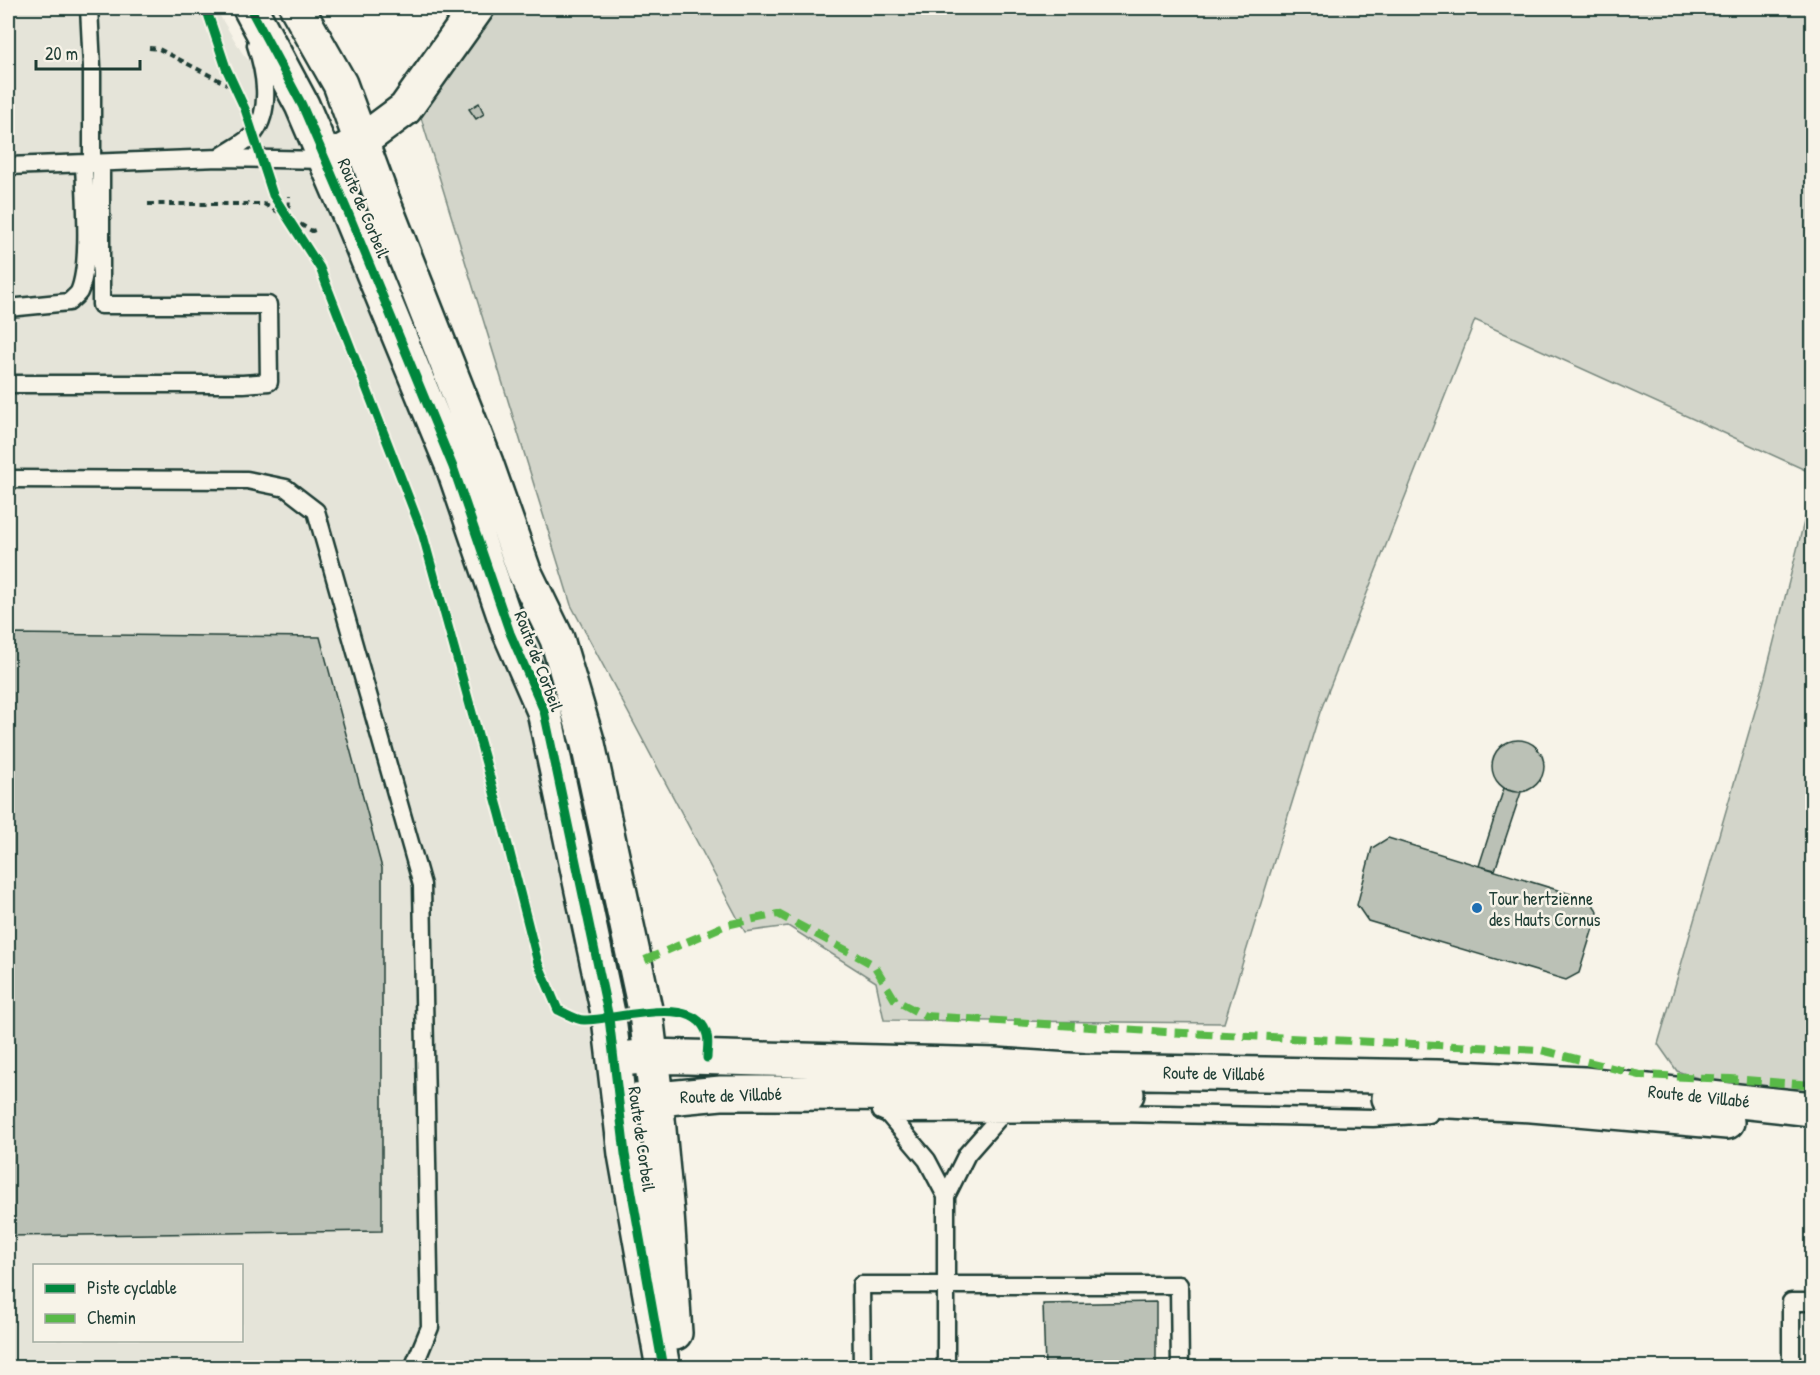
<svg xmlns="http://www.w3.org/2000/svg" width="1820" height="1375" viewBox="0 0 1820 1375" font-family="'Patrick Hand',sans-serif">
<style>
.built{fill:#e5e4d9;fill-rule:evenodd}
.green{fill:#d3d5ca;stroke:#79897f;stroke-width:1.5}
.building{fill:#bbc1b6;stroke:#1f3d34;stroke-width:1.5}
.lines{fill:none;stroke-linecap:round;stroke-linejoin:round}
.service-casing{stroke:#1f3d34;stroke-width:21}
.minor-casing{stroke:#1f3d34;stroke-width:38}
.tertiary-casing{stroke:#1f3d34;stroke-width:38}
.path{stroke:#1f3d34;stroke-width:4;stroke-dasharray:6 4.5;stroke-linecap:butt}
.service{stroke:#f7f3e8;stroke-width:16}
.minor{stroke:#f7f3e8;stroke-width:33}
.tertiary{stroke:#f7f3e8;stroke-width:33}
.quiet{stroke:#58b947;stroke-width:8;stroke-dasharray:15 8;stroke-linecap:butt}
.cycleway-casing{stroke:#f7f3e8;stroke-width:13}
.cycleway{stroke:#00873e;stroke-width:9}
.poi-dot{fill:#1f6fb2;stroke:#f7f3e8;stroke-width:2}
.labels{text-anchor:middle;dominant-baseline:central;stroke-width:5;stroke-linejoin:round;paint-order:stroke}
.street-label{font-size:18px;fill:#1f3d34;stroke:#f7f3e8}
.poi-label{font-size:18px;fill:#1f3d34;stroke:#f7f3e8;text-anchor:start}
</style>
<rect width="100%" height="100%" fill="#f7f3e8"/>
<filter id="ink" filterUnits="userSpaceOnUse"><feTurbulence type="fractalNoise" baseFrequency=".0167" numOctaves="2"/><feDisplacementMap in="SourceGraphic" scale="12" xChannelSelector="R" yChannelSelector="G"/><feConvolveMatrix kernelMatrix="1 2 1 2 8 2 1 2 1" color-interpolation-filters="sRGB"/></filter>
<g filter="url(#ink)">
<path class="built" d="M8,8h207l28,46 95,104 212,552 83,341 14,103 19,213h-658zM34,1266h208v74h-208z"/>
<path class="green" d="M491,8h1321v465l-337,-153 -155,392 -96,311 -340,-3 -8,-38 -88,-56 -43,6 -174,-327 -153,-497z
M1812,490v605l-88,-8 -47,-16 -19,-27 107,-367z"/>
<path class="building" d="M479,103l5,11 -8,5 -7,-10z
M8,634l312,3 62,231v363l-374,5z
M1492 766a26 26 0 1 1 52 0a26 26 0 1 1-52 0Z
M1504,788l17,4 -26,78 -16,-4z
M1388,838l202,62 8,12 -19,61 -13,7 -198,-59 -11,-16 15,-57z
M1156,1302v66h-111l-2,-64z"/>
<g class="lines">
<defs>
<path id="service" d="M89,8l3,58v98
M219,158c10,-8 27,-15 35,-25 18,-24 11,-62 2,-88
M8,166l211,-8 107,2
M8,308l61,-6c3,-3 8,-7 10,-10 12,-27 6,-97 5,-128
M8,384h235l26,-2 -1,-77h-167v-142
M8,479l239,1 39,8 30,23 106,374 8,442 -17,41
M881,1111l7,3 39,46 19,36v172
M888,1114l228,-1 257,5 56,-4
M946,1196l21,-42 36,-41
M862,1368l-1,-83h318l1,83
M1791,1368v-66h21"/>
<path id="minor" d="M326,160l36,-19 43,-32 72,-101"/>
<path id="tertiary" d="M250,8l52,97 48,112 103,250 57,166 34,78 65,307 16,136 38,214
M297,8l43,76 43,117 103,262 38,108 33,68 31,105 58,270 10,84 11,116 8,119
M631,1058l20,-2 344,9 89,6 353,6 147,7 228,25
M1389,1098l143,7 195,17
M636,1101l85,-8 406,1"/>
</defs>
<use href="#service" class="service-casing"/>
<use href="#minor" class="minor-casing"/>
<use href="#tertiary" class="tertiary-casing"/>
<path class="path" d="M149,48l10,1 81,42
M148,204h116l48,27 6,-2
M288,218l1,-22"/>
<use href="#service" class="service"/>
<use href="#minor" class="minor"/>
<use href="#tertiary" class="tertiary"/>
<path class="quiet" d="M645,960l81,-35 52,-11 96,51 21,35 30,16 240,16 376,18 99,25 91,4 81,6"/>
<defs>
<path id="cycleway" d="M206,8l20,60 19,41 28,86 47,73 102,264 78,282 38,149 20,47c8,3 18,10 26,10 30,1 113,-28 123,15 2,7 0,16 0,23
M250,8l52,97 48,112 103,250 57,166 34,78 65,307 16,136 38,214"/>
</defs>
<use href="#cycleway" class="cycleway-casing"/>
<use href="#cycleway" class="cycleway"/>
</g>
</g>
<circle class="poi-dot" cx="1477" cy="908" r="6"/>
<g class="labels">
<g class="street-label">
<text transform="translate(364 208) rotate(67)">Route de Corbeil</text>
<text transform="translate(539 661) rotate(69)">Route de Corbeil</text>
<text transform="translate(1214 1073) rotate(1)">Route de Villabé</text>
<text transform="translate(731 1095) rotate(-2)">Route de Villabé</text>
<text transform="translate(1699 1096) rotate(6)">Route de Villabé</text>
<text transform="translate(642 1139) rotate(82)">Route de Corbeil</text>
</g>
<g class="poi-label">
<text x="1489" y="898">Tour hertzienne<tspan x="1489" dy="21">des Hauts Cornus</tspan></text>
</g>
</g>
<rect width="1820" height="1375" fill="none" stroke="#f7f3e8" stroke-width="30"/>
<rect x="15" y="15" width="1790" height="1345" fill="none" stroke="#1f3d34" stroke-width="2" filter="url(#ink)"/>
<rect x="33" y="1264" width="210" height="78" fill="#f7f3e8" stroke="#a1aaa0" stroke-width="1.5"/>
<rect x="45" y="1284" width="30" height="9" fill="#00873e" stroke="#a1aaa0" stroke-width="1.5"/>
<text x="87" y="1294" font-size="18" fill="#1f3d34">Piste cyclable</text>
<rect x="45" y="1314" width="30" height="9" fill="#58b947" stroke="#a1aaa0" stroke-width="1.5"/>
<text x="87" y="1324" font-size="18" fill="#1f3d34">Chemin</text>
<path d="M36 60v9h104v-9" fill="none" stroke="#1f3d34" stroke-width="3"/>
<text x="45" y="60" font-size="18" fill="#1f3d34" stroke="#f7f3e8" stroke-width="4.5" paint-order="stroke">20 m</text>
</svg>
